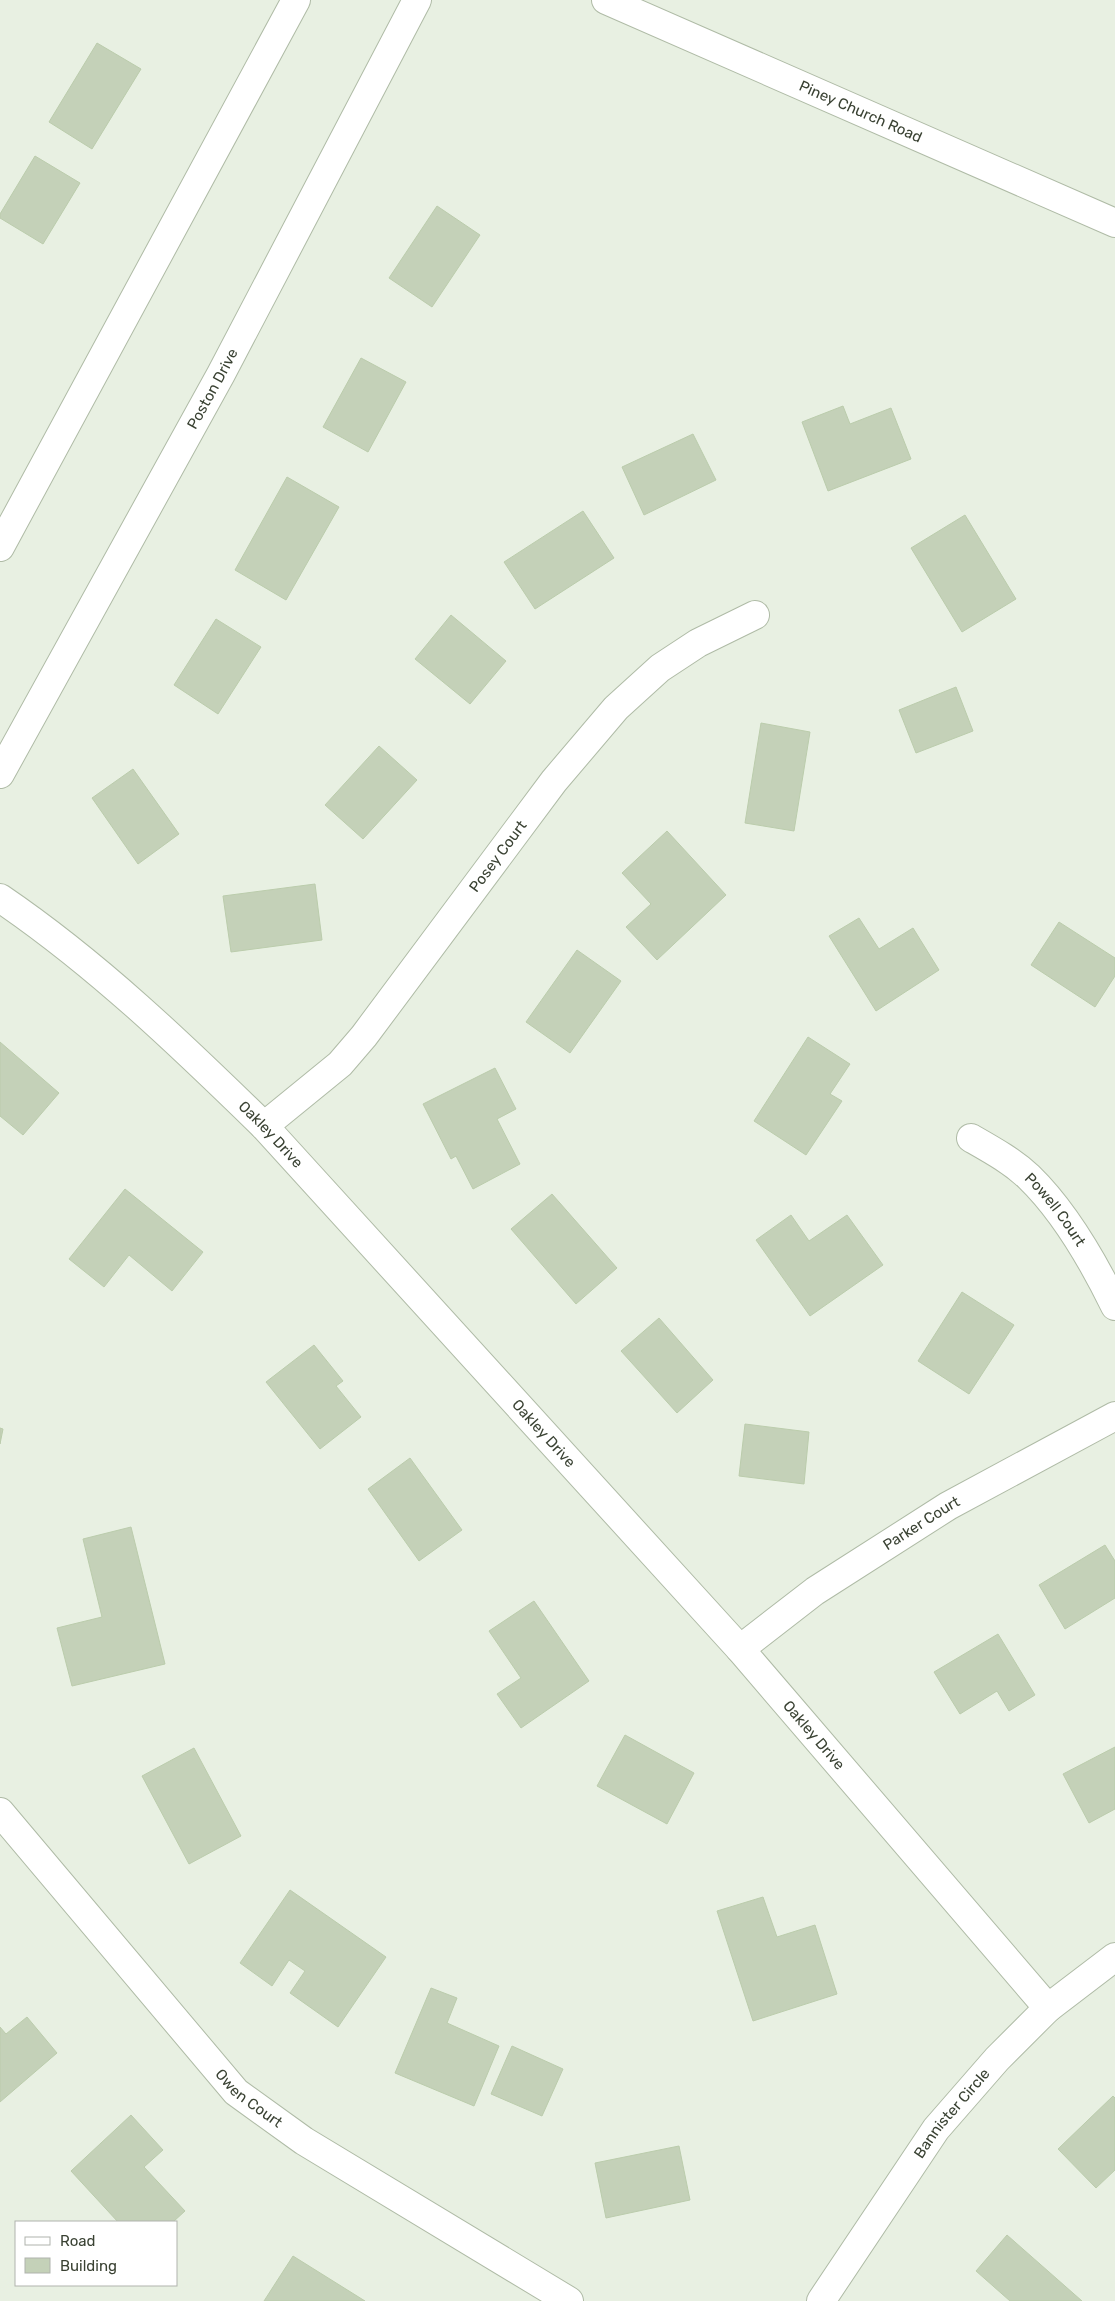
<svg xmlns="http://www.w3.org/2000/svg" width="1115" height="2301" viewBox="0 0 1115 2301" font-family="Rubik,sans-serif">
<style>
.building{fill:#c4d1b8;stroke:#bbccac}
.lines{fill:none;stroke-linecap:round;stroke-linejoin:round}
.minor-casing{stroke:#afbba6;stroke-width:30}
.minor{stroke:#fff;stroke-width:28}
.labels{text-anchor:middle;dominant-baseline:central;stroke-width:4;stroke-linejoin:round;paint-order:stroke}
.street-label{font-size:15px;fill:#3a4233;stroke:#fff}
</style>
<rect width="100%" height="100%" fill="#e8f0e2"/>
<path class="building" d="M97,43l44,26 -49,80 -43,-27z
M35,156l45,27 -37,61 -43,-26v-4z
M437,206l43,29 -48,72 -43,-29z
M361,358l45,24 -38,70 -45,-25z
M843,406l7,18 41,-16 20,51 -83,32 -26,-69z
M693,434l23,46 -72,35 -22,-48z
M287,477l52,30 -53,93 -51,-30z
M583,511l31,47 -79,51 -31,-47z
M965,515l51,84 -54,33 -51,-84z
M451,615l55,46 -36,43 -55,-45z
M216,619l45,28 -43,67 -44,-29z
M956,687l17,44 -57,22 -17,-43z
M761,723l49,9 -16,99 -49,-8z
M379,746l38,34 -54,59 -38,-34z
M133,769l46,65 -41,30 -46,-66z
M667,831l59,64 -69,65 -31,-33 25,-23 -29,-31z
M315,884l7,56 -91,12 -8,-56z
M859,918l20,31 34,-21 26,42 -63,41 -47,-75z
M1059,922l56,36v18l-20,31 -64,-42z
M577,950l44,31 -51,72 -44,-31z
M808,1037l42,27 -20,30 12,7 -36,54 -52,-34z
M0,1042l59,51 -36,42 -23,-19z
M495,1068l21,41 -19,10 23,45 -47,25 -17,-33 -5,3 -28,-55z
M125,1189l78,63 -31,39 -43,-36 -25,32 -35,-28z
M552,1194l65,74 -41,36 -65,-75z
M791,1215l18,26 38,-26 36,50 -73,51 -54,-76z
M962,1292l52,33 -45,69 -51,-33z
M659,1318l54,62 -36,33 -56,-62z
M314,1345l29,36 -7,5 25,31 -41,32 -54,-67z
M745,1424l64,8 -5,52 -65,-8z
M0,1428l3,1 -3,15z
M410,1458l52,72 -43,31 -51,-72z
M131,1527l34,137 -93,22 -15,-58 45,-11 -19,-78z
M1105,1545l10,16v37l-50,31 -26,-44z
M534,1601l55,80 -68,47 -24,-34 24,-16 -32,-47z
M998,1634l37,61 -26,16 -12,-20 -37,23 -26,-42z
M625,1735l69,38 -27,51 -70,-38z
M1115,1747v62l-26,14 -26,-49z
M194,1748l47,88 -52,28 -47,-88z
M290,1890l96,67 -48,70 -48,-34 15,-22 -16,-11 -17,26 -32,-23z
M763,1897l14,40 38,-12 22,69 -84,27 -36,-110z
M431,1988l26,10 -10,25 52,23 -25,60 -79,-33z
M27,2017l30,36 -57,49v-75l6,7z
M512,2046l51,23 -21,47 -51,-22z
M1113,2096l2,2v72l-19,18 -38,-39z
M131,2115l32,35 -19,17 41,44 -12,11h-55l-47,-51z
M679,2146l11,54 -84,18 -11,-55z
M1007,2235l75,66h-72l-34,-30z
M293,2256l72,45h-101z"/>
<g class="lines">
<defs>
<g id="minor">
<path id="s1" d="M606,0l509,223"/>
<path d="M0,547l296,-547"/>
<path id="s2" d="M0,774l221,-400 196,-374"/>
<path id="s3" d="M0,898c97,66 181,147 264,228l476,523 308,359"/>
<path id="s4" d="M264,1126l76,-62 24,-28 190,-255 62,-73 44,-40 38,-25 57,-28"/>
<path id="s5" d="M971,1138c21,12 41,23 58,39 36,35 64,84 86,129"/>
<path id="s6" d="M740,1649l75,-58 133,-85 167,-90"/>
<path id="s7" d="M0,1812l236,280 68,49 265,160"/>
<path id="s8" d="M821,2301l115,-172 61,-70 51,-51 67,-51"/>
</g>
</defs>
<use href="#minor" class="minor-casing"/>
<use href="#minor" class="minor"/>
</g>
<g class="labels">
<g class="street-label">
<text stroke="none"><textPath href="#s1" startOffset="278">Piney Church Road</textPath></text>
<text stroke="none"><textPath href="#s2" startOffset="440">Poston Drive</textPath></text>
<text stroke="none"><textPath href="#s4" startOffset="359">Posey Court</textPath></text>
<text stroke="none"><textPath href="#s3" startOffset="360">Oakley Drive</textPath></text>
<text stroke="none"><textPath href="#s5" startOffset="112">Powell Court</textPath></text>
<text stroke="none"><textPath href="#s3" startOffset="765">Oakley Drive</textPath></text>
<text stroke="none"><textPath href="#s6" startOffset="221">Parker Court</textPath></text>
<text stroke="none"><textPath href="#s3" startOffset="1170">Oakley Drive</textPath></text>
<text stroke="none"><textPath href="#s7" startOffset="380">Owen Court</textPath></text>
<text stroke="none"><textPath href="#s8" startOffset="229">Bannister Circle</textPath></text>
</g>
</g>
<rect x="15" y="2221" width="162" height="65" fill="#ffffff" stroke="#b0b3ad"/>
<rect x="25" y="2237" width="25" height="8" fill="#ffffff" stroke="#b0b3ad"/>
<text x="60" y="2246" font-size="15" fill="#3a4233">Road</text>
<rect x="25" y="2258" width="25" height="15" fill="#c4d1b8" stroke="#b0b3ad"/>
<text x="60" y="2271" font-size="15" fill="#3a4233">Building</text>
</svg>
